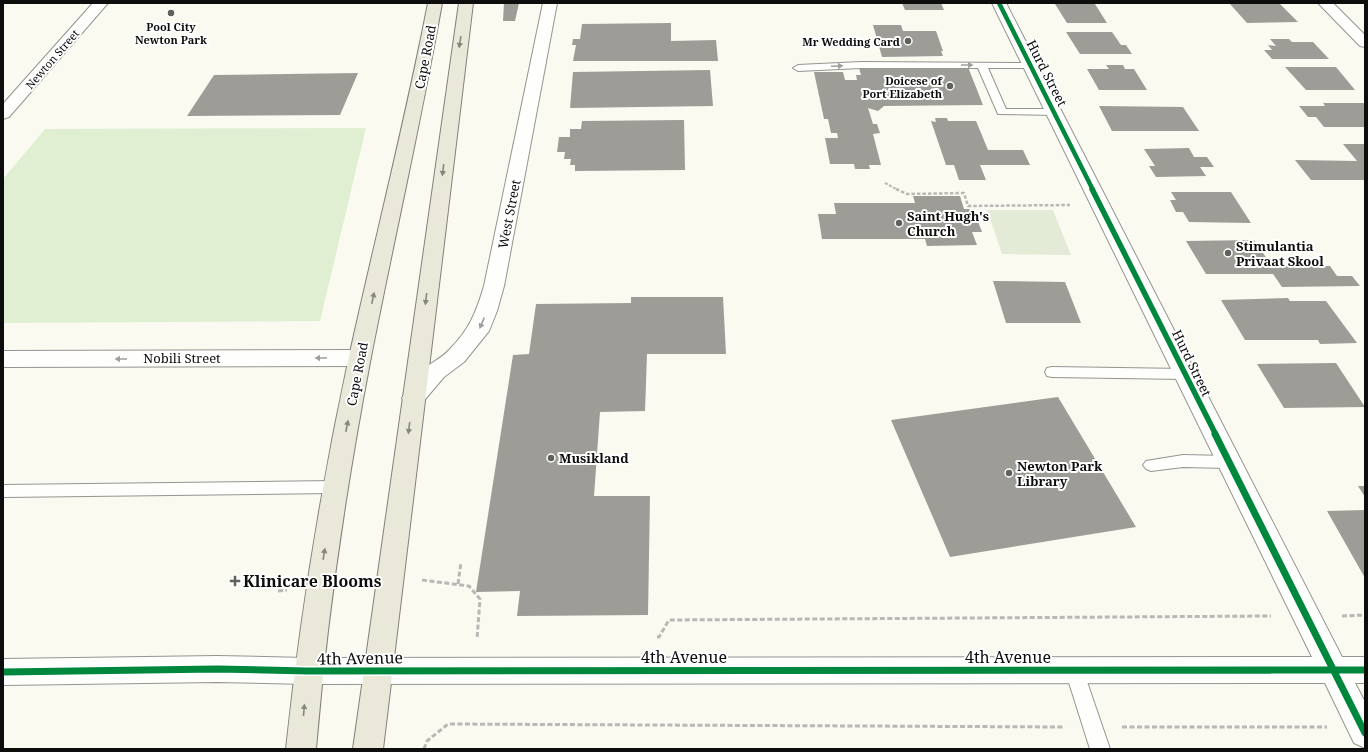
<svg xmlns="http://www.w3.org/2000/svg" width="1368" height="752" viewBox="0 0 1368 752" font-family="'Noto Serif',serif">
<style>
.green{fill:#e0efd2}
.cemetery{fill:#e3ebd6}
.building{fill:#9d9c97}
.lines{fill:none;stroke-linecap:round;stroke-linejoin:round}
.service-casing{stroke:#949490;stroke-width:2}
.minor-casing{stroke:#949490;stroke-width:2}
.primary-casing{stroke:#81817d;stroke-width:2}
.path-far2{stroke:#b8b8b6;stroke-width:2;stroke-dasharray:3 1.5;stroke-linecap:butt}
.path-far1{stroke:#b8b8b6;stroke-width:2.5;stroke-dasharray:3.5 2;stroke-linecap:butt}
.path{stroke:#b8b8b6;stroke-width:3;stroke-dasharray:5 2.5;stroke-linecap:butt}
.service{fill:#fefefd;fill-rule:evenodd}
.minor{fill:#fefefd;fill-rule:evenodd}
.primary{fill:#eae9d9;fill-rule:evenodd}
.cycleway-far2-casing{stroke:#fff;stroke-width:6}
.cycleway-far1-casing{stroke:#fff;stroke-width:8}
.cycleway-casing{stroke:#fff;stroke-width:10}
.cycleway-far2{stroke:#00873e;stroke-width:4.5}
.cycleway-far1{stroke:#00873e;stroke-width:5.5}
.cycleway{stroke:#00873e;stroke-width:7}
.oneway{fill:#87867d}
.oneway2{fill:#9e9e9d}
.poi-dot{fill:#60605d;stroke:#fff;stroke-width:1.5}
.labels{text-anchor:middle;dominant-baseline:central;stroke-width:4;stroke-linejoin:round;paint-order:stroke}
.far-poi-label{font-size:11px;font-weight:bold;fill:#0d0d0d;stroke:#fff;text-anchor:end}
.far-street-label{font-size:11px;fill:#0d0d0d;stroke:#fff}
.street-label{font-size:13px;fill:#0d0d0d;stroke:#fff}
.poi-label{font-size:13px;font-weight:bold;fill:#0d0d0d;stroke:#fff;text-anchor:start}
.near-poi-label{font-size:16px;font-weight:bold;fill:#0d0d0d;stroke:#fff;text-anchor:start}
.near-street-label{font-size:16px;fill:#0d0d0d;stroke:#fff}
</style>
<rect width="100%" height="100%" fill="#fafaf1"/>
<path class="green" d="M366,128l-46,193 -317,2v-144l42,-50z"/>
<path class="cemetery" d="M987,210h66l18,45 -69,-1z"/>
<path class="building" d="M504,3h15l-4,18h-12z
M902,3h39l3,7h-39z
M1055,4h40l12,19h-40z
M1230,4h50l18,18 -51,1z
M671,23v18l45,-1 2,21h-145l3,-16h-4l1,-6h7l2,-15z
M873,25h28l2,6h33l7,20h-2l2,5 -61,1z
M1066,32h46l9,13h5l6,9h-52z
M1270,39h19l3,3h21l16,17h-57l-8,-9h8l-4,-5 8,1z
M1106,65h17l2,4h9l13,21h-48l-12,-21h22z
M968,67l15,38 -99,1 -6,5 -10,-3 5,16h4l3,9 -7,1 8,31h-12l1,4h-15l-1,-5h-24l-5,-26h13l-1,-5h-6l-3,-14h-4l-10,-47h29l2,8h12l-1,-5h5l-2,-7z
M1285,67h51l19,23h-49z
M710,70l3,36 -143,2 3,-36z
M358,73l-18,42 -153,1 27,-41z
M1323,103h42v24h-41l-8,-10h-8l-9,-11h26z
M1099,106l84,1 16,24h-87z
M935,118h12l1,3h28l12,29h35l7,15h-50l6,15h-27l-5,-15h-8l-15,-44 5,1z
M684,120l1,50 -110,1v-6h-5l1,-6h-7l1,-7h-8l2,-15h11v-8h11l1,-8z
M1343,144h22v36h-54l-16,-20 62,1z
M1189,148l5,9h13l7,10h-14l6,9 -50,1 -7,-11h6l-11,-17z
M1171,192h60l20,31 -62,-1 -6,-10h-7l-6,-12h6z
M913,196h47l4,13h9l9,23h-10l5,13 -50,1 -2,-7h-103l-4,-25h18l-2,-11h81z
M1254,240l18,26h58l7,10h15l8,10 -78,1 -9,-13h-67l-20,-33z
M993,281l72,1 16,41h-75z
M631,297h92l3,57h-79l-2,57 -45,1 -6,84h56l-2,119 -131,1 3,-25 -44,1 37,-237 16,-1 7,-50 95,-1z
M1288,298l2,3h36l31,42 -37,1 -2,-4h-73l-24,-40z
M1336,363l29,44 -81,1 -27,-44z
M1058,397l78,130 -186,30 -59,-137z
M1358,486h7v11z
M1365,510v68l-38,-67z"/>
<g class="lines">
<defs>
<path id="service" d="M861,62l172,1 2,2 -2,2 -3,1h-42l18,41h48l5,3 -5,3 -56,-1 -20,-46h-117l-63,3 -5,-3 5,-3z
M1052,367l133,2 5,1 2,4 -2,4 -5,1 -133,-2 -5,-1 -2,-4 2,-4z
M1183,455l46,1 5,2 3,4 -3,4 -5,2 -46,-1 -32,4 -5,-2 -3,-4 3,-4z
M335,481l5,2 3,4 -3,4 -5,2 -332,4v-12z
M1074,661l6,3 3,6 27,79h-20l-25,-79 3,-6z"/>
<path id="minor" d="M93,3h15l-99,114 -6,2v-15z
M543,3h14l-53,283 -7,25 -8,20 -25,31 -20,15 -23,27 -8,2 -8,-2 -3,-6c6,-11 17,-25 27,-33 7,-5 15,-9 20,-15 20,-20 27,-37 35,-64z
M992,3h14l336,654h23v26h-10l10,19v46l-11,-5 -29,-60 -1018,1 -90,-2 -214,3v-26l214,-3 90,2 1005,-1z
M1318,3h15l32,32v12l-5,-1z
M360,350l8,3 3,5 -3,5 -8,3 -357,1v-16z"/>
<path id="primary" d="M428,3h14c-21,119 -48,236 -71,354 -25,130 -44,260 -55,392h-30c14,-132 35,-262 63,-392 26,-118 56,-235 79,-354z
M459,3h14l-90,746h-30z"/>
</defs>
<use href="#service" class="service-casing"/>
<use href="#minor" class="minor-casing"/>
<use href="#primary" class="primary-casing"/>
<path class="path-far2" d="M885,183l13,7"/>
<path class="path-far1" d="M896,189l11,5 57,-1 4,13 102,-1"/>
<path class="path" d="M422,580l47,6 11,13 -3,40
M458,584l3,-22
M278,591l9,-1
M1342,616l23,-1
M657,637h2l10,-17 602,-4
M1122,727h205
M424,749l3,-8 21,-17 617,3"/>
<use href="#service" class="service"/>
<use href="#minor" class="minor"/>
<use href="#primary" class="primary"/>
<defs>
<path id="cycleway-far2" d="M999,3l94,187"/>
<path id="cycleway-far1" d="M1092,189l124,246"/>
<path id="cycleway" d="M1215,434l150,299
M3,672l214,-3 90,2 1058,-1"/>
</defs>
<use href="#cycleway-far2" class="cycleway-far2-casing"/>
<use href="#cycleway-far1" class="cycleway-far1-casing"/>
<use href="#cycleway" class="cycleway-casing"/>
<use href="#cycleway-far2" class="cycleway-far2"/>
<use href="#cycleway-far1" class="cycleway-far1"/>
<use href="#cycleway" class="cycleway"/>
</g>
<defs><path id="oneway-solid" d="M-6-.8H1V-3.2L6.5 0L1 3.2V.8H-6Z"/></defs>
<g class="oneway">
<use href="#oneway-solid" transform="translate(460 42) rotate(99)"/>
<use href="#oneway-solid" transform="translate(443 170) rotate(97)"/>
<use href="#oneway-solid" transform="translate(373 298) rotate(-78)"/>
<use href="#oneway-solid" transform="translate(426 299) rotate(97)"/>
<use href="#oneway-solid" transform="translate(347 426) rotate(-79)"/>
<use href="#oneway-solid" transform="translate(409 428) rotate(97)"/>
<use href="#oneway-solid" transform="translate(324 554) rotate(-81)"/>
<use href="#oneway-solid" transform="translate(304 710) rotate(-85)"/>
</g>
<g class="oneway2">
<use href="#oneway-solid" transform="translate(967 65)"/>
<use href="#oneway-solid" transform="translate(837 66) rotate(-2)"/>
<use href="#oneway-solid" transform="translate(482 323) rotate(113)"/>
<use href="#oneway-solid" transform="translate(321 358) rotate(180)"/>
<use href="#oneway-solid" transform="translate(121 359) rotate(180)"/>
</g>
<g class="poi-dot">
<circle cx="171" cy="13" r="4"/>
<circle cx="908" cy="41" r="4"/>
<circle cx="950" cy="86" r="4"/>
<circle cx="899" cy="223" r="4"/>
<circle cx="1228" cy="253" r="4"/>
<circle cx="551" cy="458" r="4"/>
<circle cx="1009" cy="473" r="4"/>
<path d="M233 575h4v4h4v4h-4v4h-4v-4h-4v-4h4z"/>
</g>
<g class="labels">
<g class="far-poi-label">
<text x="171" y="26" text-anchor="middle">Pool City<tspan x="171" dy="13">Newton Park</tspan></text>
<text x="900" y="41">Mr Wedding Card</text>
<text x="942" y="80">Doicese of<tspan x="942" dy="13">Port Elizabeth</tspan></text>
</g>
<g class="far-street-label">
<text transform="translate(52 59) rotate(-49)">Newton Street</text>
</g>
<g class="street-label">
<text transform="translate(425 57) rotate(-79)">Cape Road</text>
<text transform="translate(1047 73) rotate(63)">Hurd Street</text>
<text transform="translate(509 214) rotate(-79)">West Street</text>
<text x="182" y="358">Nobili Street</text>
<text transform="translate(1192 363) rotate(64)">Hurd Street</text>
<text transform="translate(357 374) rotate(-79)">Cape Road</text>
</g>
<g class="poi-label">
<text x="907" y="216">Saint Hugh's<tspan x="907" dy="15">Church</tspan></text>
<text x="1236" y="246">Stimulantia<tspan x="1236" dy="15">Privaat Skool</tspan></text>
<text x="559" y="458">Musikland</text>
<text x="1017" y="466">Newton Park<tspan x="1017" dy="15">Library</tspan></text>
</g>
<g class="near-poi-label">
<text x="243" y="581">Klinicare Blooms</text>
</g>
<g class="near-street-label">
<text x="684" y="657">4th Avenue</text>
<text x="1008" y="657">4th Avenue</text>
<text transform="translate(360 658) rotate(-1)">4th Avenue</text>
</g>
</g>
<rect width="1368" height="752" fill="none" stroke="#0d0d0d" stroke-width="8"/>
</svg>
